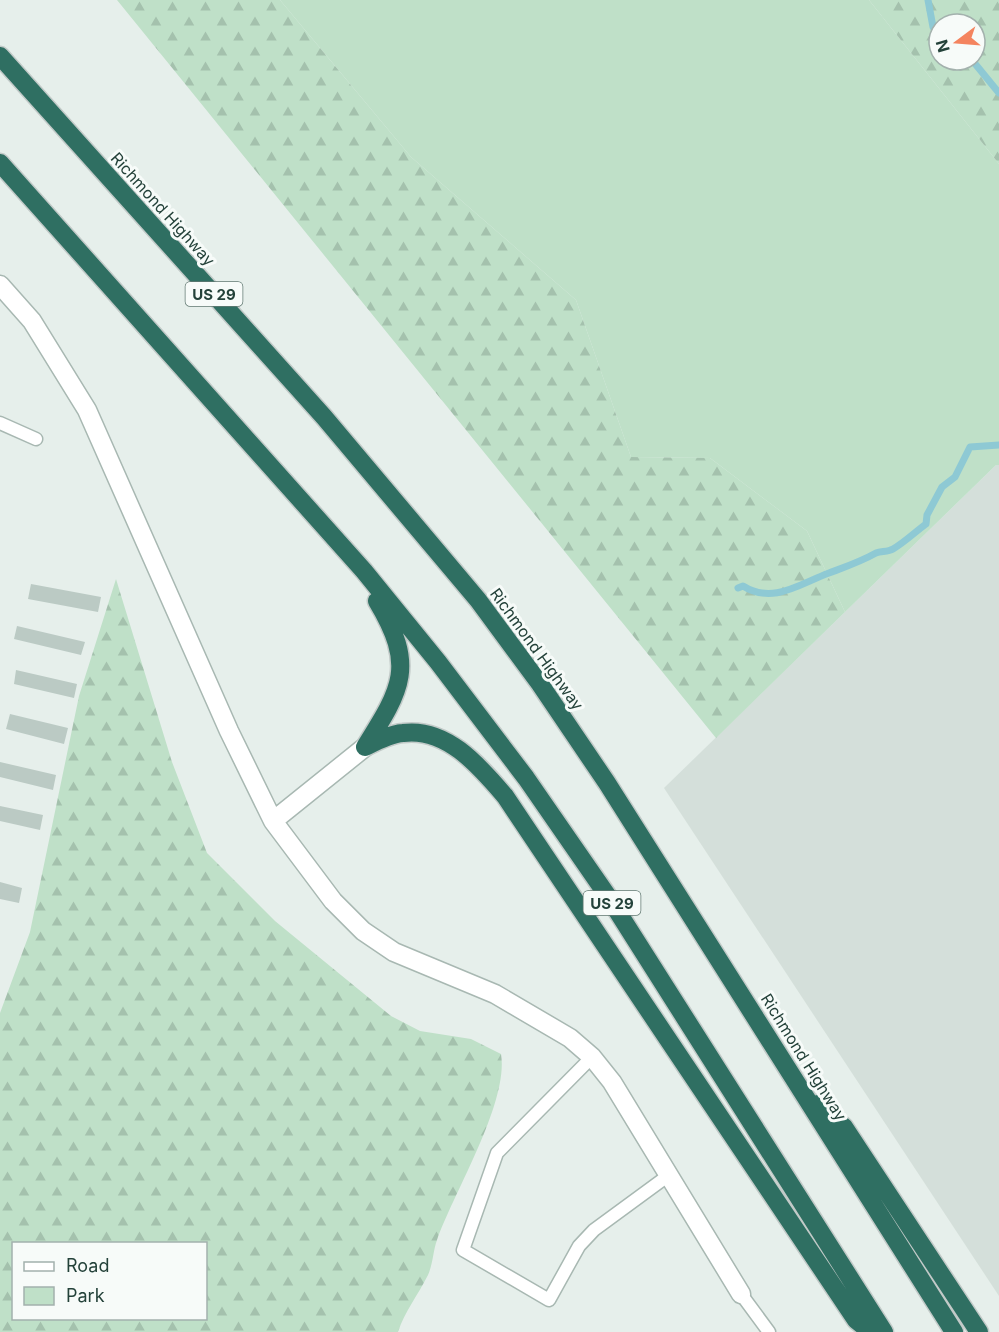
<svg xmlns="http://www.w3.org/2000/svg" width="999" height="1332" viewBox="0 0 999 1332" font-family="Inter,sans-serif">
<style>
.built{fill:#d4dfda}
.green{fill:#bfe0c8}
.forest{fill:url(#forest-firs);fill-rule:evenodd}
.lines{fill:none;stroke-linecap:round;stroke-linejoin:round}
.stream{stroke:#8ec9d4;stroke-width:7}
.building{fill:#bbcac4}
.lane-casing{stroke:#a8b8b2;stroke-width:15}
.street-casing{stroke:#a8b8b2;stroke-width:21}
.highway-casing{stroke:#c2cac8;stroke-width:21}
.lane{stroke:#fff;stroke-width:12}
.street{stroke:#fff;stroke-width:18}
.highway{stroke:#2f6f62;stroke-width:18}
.labels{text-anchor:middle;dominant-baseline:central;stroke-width:6;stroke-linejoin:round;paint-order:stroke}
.shield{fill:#f7fbf9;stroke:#637a73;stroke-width:1.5}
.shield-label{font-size:15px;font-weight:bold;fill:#24423a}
.street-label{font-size:16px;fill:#24423a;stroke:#f7fbf9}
</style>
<defs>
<pattern id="forest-firs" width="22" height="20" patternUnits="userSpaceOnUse" patternTransform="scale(1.5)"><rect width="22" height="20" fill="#bfe0c8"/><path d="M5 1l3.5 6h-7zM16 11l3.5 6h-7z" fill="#a4c1ad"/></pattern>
</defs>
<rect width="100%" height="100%" fill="#e6efeb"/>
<path class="built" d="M996,465h3v831l-335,-508z"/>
<path class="green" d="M280,0h589l130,164v301h-3l-151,147 -38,-81 -97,-73 -79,-1 -55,-157 -165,-143z"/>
<path class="forest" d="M117,0h163l131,157 165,143 55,157 79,1 97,73 38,81 -129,126z
M869,0h130v164zM939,24h36v36h-36z
M116,579l56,183 35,91 68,68 116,95 29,15 51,8 30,15c8,48 -47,138 -64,186 -4,11 -4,24 -9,35 -10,20 -23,36 -30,57h-398v-319l30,-81 49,-236zM14,1244h192v74h-192z"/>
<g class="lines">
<path class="stream" d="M928,0l5,27 6,12
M972,60l27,33
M738,588l5,-2c30,19 58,-3 86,-13 16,-6 31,-11 47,-20 5,-2 12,-1 17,-4 12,-7 22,-17 33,-25l1,-9 15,-28 13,-10 15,-30 29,-2"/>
</g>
<path class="building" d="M31,584l70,13 -3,15 -70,-13z
M17,626l68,16 -4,13 -67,-16z
M16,670l61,14 -3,14 -60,-14z
M10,714l58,14 -4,16 -58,-15z
M0,762l56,13 -3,15 -53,-13z
M0,806l43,9 -3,15 -40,-9z
M0,882l22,6 -3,15 -19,-4z"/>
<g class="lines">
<defs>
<path id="lane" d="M0,423l36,16
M592,1057l-95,96 -34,97 86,50 30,-54 15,-16 75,-55
M741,1294l28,38"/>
<path id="street" d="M0,285l32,36 55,89 142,321 44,90 60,80 30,30 31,21 101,42 75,44 22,19 20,25 129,212
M273,821l92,-74"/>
<path id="highway" d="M0,56l324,361 154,183 62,84 67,99 347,549
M0,163l364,408 74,91 88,116 83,120 275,434
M365,747c12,-6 25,-13 38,-14 44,-6 77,34 102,63l351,524 15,12
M365,747c37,-59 51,-81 12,-146
M818,1104l26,23 135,205"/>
</defs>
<use href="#lane" class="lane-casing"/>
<use href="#street" class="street-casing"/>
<use href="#highway" class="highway-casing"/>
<use href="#lane" class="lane"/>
<use href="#street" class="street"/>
<use href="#highway" class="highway"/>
</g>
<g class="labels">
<g class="shield">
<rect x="185.5" y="282" width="57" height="24" rx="4.5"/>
<rect x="583.5" y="891" width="57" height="24" rx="4.5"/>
</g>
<g class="shield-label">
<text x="214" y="294">US 29</text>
<text x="612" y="903">US 29</text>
</g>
<g class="street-label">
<text transform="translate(163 209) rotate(48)">Richmond Highway</text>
<text transform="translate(537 649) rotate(54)">Richmond Highway</text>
<text transform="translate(804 1057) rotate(58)">Richmond Highway</text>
</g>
</g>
<rect x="12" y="1242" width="195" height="78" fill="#f7fbf9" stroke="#a3b1ad" stroke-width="1.5"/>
<rect x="24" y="1262" width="30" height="9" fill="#ffffff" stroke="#a3b1ad" stroke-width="1.5"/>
<text x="66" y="1272" font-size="18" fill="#24423a">Road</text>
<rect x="24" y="1287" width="30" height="18" fill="#bfe0c8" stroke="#a3b1ad" stroke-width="1.5"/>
<text x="66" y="1302" font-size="18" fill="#24423a">Park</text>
<g transform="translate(957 42) rotate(254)"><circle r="28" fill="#f7fbf9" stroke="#a3b1ad" stroke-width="1.5"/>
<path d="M0-4.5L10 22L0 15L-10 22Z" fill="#f4845f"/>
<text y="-9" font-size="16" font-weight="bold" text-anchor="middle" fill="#24423a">N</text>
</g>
</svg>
